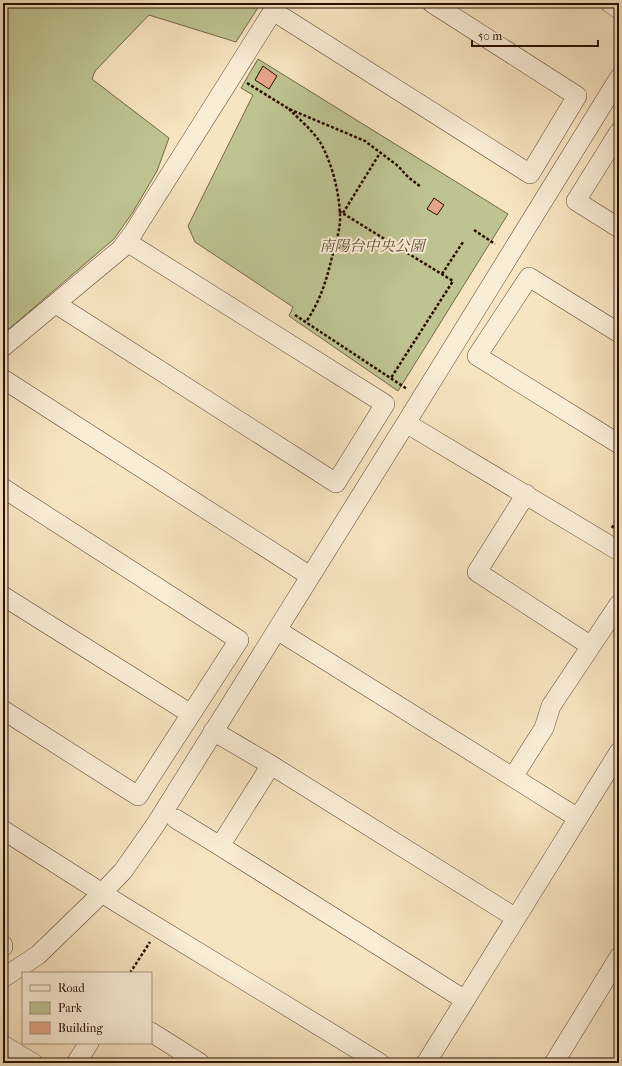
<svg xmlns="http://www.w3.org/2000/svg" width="622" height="1066" viewBox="0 0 622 1066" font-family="'IM FELL French Canon','Noto Serif JP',serif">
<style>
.green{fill:#bec491;stroke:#746848}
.building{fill:#e6a58a;stroke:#2a0c00}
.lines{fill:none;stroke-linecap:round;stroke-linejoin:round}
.minor-casing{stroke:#5d4230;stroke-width:20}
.path{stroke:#2a0c00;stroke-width:2.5;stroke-dasharray:3 2;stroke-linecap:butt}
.minor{stroke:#faedd6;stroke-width:19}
.labels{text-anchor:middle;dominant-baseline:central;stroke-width:4;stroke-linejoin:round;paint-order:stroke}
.park-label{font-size:15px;font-style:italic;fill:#5e4c33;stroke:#faedd6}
</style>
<rect width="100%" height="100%" fill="#f7e4c0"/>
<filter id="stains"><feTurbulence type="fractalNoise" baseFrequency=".005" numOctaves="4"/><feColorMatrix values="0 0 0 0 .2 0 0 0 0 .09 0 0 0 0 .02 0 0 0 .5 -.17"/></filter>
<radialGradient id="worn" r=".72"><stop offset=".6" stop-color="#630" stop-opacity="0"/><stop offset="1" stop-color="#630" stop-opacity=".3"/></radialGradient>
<path class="green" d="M3,3h258l-25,39 -87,-27 -54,56 -3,8 77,59 -12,33 -24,41 -19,27 -111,95z
M258,59l250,155 -110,177 -109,-75 4,-9 -98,-65 -7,-16 65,-131 -12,-7z"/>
<path class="building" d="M263,66l14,10 -8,13 -14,-9z
M434,198l10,7 -7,10 -10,-6z"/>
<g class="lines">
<defs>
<path id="minor" d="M610,3l9,6
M273,11l257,163 47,-78 -145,-93
M619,132l-43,69 43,27
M56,304l280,179 49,-79 -258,-162
M619,333l-90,-56 -52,79 142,88
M3,347l118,-98 12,-16 145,-230
M3,379l307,197
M406,423l213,128
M3,488l236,152 -101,156 -135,-86
M526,494l-49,78 114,74
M3,596l188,118
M277,630l301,188
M213,731l58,34 245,153
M271,765l-51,81 245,154
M513,777l31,-49 7,-22 68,-102
M176,819l44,27
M3,830l118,75 259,158
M3,945v2
M3,978l35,-23 64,-62 21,-22 33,-47 250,-401 213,-345
M151,1032l49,31
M3,1045l30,18
M76,1063l13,-20
M426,1063l193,-311
M554,1063l65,-106"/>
</defs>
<use href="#minor" class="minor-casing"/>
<path class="path" d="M247,83l42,26 76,32 33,25 10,11 13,10
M289,109c10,10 23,21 31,33 12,21 19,49 20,73 1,13 -5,30 -8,42 -6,25 -12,44 -26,65
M339,211l114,70 -62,97
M343,213l37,-60
M474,230l21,14
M442,274l21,-32
M295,315l112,74
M612,528l7,-12
M130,973l20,-31"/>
<use href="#minor" class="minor"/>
</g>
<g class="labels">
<g class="park-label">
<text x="372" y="246">南陽台中央公園</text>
</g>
</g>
<rect width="622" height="1066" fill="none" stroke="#f7e4c0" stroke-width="16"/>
<rect x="4" y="4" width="614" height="1058" fill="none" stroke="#2a0c00" stroke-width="2"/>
<rect x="8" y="8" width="606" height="1050" fill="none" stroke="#2a0c00"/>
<rect x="22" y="972" width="130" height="72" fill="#faedd6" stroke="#a79380"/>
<rect x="30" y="985" width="20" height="6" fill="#faedd6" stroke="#a79380"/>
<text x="58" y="992" font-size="12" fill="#2a0c00">Road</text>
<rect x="30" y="1002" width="20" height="12" fill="#bec491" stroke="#a79380"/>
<text x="58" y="1012" font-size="12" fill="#2a0c00">Park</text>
<rect x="30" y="1022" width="20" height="12" fill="#e6a58a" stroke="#a79380"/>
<text x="58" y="1032" font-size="12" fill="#2a0c00">Building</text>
<path d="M472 40v6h126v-6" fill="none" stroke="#2a0c00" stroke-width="2"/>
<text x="478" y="40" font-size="12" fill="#2a0c00" stroke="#faedd6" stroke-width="3" paint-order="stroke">50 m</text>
<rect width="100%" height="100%" filter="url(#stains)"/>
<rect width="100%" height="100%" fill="url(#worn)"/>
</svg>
